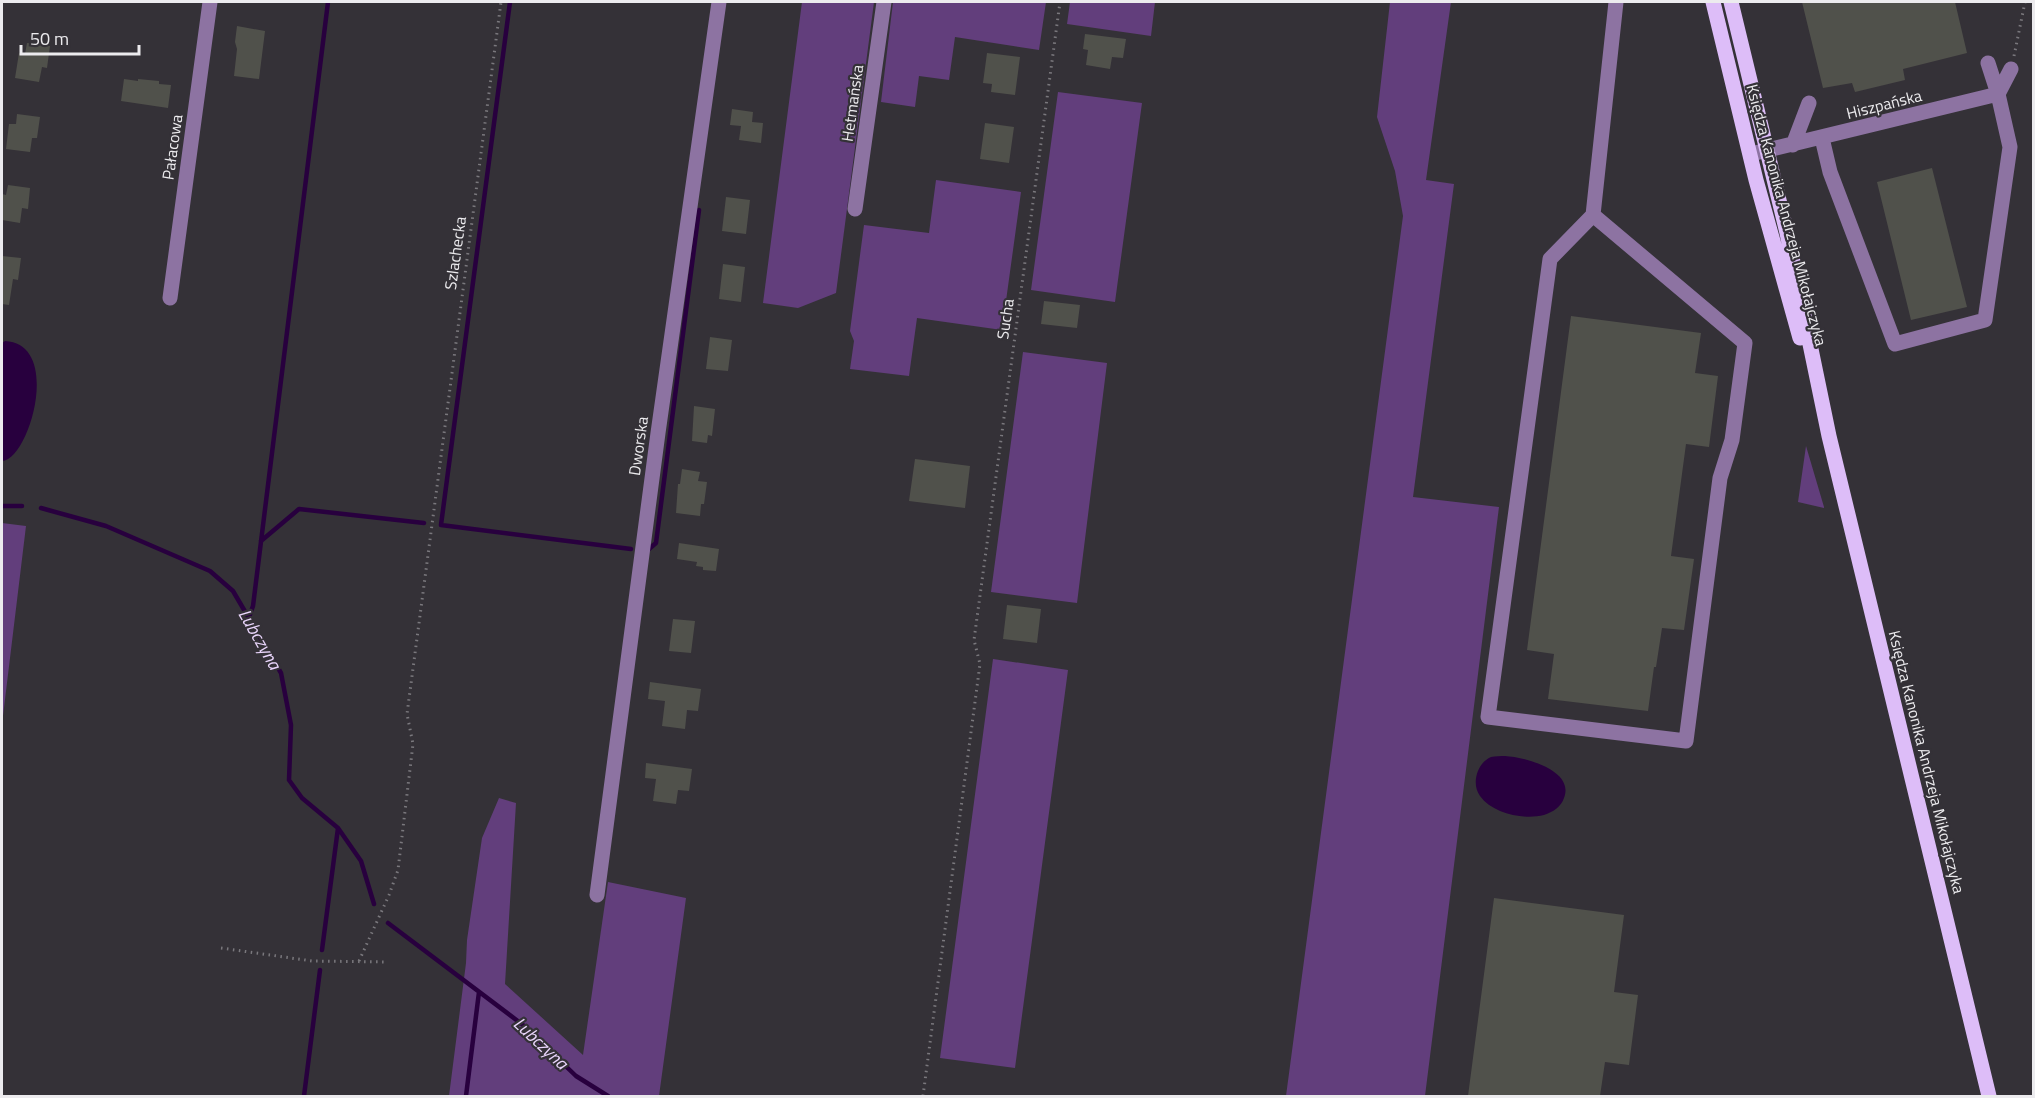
<svg xmlns="http://www.w3.org/2000/svg" width="2035" height="1098" viewBox="0 0 2035 1098" font-family="'Titillium Web',sans-serif">
<style>
.green{fill:#623e7c}
.water{fill:#28003e}
.lines{fill:none;stroke-linecap:round;stroke-linejoin:round}
.stream{stroke:#28003e;stroke-width:4.5}
.building{fill:#50514b}
.path{stroke:#7a787d;stroke-width:3;stroke-dasharray:1.5 4.5;stroke-linecap:butt}
.minor{stroke:#8d73a2;stroke-width:15}
.major{stroke:#ddbdf8;stroke-width:15}
.labels{text-anchor:middle;dominant-baseline:central;stroke-width:4.5;stroke-linejoin:round;paint-order:stroke}
.street-label{font-size:16px;fill:#ecebee;stroke:#343137}
.water-label{font-size:18px;font-style:italic;fill:#ebd7fd;stroke:#343137}
</style>
<rect width="100%" height="100%" fill="#343137"/>
<path class="green" d="M802,2h72l-38,291 -38,15 -35,-5z
M893,2h153l-7,48 -84,-13 -6,43 -30,-4 -4,31 -34,-5z
M1070,2h85l-4,34 -84,-12z
M1390,2h61l-25,178 28,4 -41,313 86,10 -74,589h-139l117,-880 -8,-45 -18,-54z
M1058,92l84,11 -27,199 -84,-12z
M936,180l85,12 -19,138 -85,-12 -8,58 -59,-7 4,-28 -4,-10 14,-106 65,8z
M1023,352l84,11 -30,240 -86,-11z
M1806,446l18,61v1l-26,-6z
M2,523l24,3 -24,198z
M993,659l75,11 -53,398 -75,-10z
M499,798l17,5 -11,181 78,71 25,-173 78,16 -27,198h-210l17,-133 1,-23 15,-102z"/>
<path class="water" d="M5,341c58,3 24,119 -3,120v-118z
M1505,756c19,1 70,14 59,42 -3,9 -11,14 -20,17 -20,5 -51,-1 -64,-19 -9,-12 -3,-33 11,-39 4,-1 10,-1 14,-1z"/>
<g class="lines">
<path class="stream" d="M510,2l-69,523 190,24
M2,506h20
M41,508l65,18 104,45 23,20 48,82 10,52 -2,55 13,18 36,30 23,33 13,43
M261,541l38,-32 125,14
M649,549l7,-6 43,-333
M249,617l4,-11 75,-604
M388,923l135,102 53,51 32,20
M322,950l16,-122
M304,1096l16,-126
M466,1096l13,-104"/>
</g>
<path class="building" d="M1802,2h153l12,51 -64,16 2,11 -50,12 -3,-9 -29,5z
M237,26l28,5 -6,48 -25,-3 3,-27 -2,-7z
M1085,34l41,5 -3,19 -11,-1 -2,12 -24,-4 2,-15 -5,-1z
M27,43l23,3 -3,22 -5,-1 -3,15 -24,-4 4,-25 6,1z
M987,53l33,4 -5,38 -24,-3 1,-8 -9,-1z
M124,79l14,2v-2l21,2v3l12,1 -3,23 -47,-7z
M732,109l21,3 -1,10 11,1 -2,20 -22,-3 2,-14 -11,-1z
M17,114l23,3 -3,21h-5l-2,14 -24,-3 3,-25h7z
M985,123l29,4 -5,36 -29,-4z
M1932,168l35,139 -56,13 -34,-138z
M8,185l22,3 -2,21 -6,-1 -2,15 -18,-3v-26l4,1z
M726,197l24,3 -4,34 -24,-3z
M2,256l19,2 -3,22 -5,-1 -4,26 -7,-1z
M723,264l22,3 -4,35 -22,-3z
M1044,301l36,4 -3,23 -36,-4z
M1571,316l130,17 -6,40 23,3 -9,71 -23,-3 -15,112 23,3 -10,71 -22,-2 -6,39h-2l-6,44 -100,-12 6,-45 -27,-4z
M710,337l22,3 -4,31 -22,-2z
M694,406l21,3 -3,27 -4,-1 -1,8 -15,-2z
M915,459l55,7 -5,42 -56,-7z
M682,469l18,3 -2,9 9,1 -3,22h-3l-1,12 -24,-3 2,-29h2z
M679,543l40,6 -3,22 -13,-1v-3l-7,-1 1,-4 -20,-3z
M1007,605l34,4 -4,34 -34,-4z
M673,619l22,2 -4,32 -22,-2z
M650,682l51,7 -3,22 -11,-1 -2,19 -23,-3 3,-25 -17,-2z
M646,763l46,6 -3,22 -11,-1 -2,14 -23,-3 3,-22 -11,-1z
M1494,898l130,17 -10,77 24,3 -9,70 -24,-3 -5,34h-132z"/>
<g class="lines">
<path class="path" d="M2014,56l11,-54
M221,948l91,13 75,1
M359,961l30,-66 9,-25 15,-126 -6,-30 94,-712
M923,1096l57,-432 -6,-24 86,-638"/>
<path class="minor" d="M1822,138l8,34 65,172 90,-24 25,-173 -12,-53 -10,-31
M1793,145l16,-42
M1751,154l247,-60 13,-25
M855,209l29,-207
M1593,215l152,128 -13,97 -12,38 -34,263 -198,-24 62,-458 43,-44 23,-213
M170,298l40,-296
M597,895l61,-462 61,-431"/>
<path class="major" d="M1713,2l43,178 44,158
M1731,2l56,231 42,203 160,660"/>
</g>
<g class="labels">
<g class="street-label">
<text transform="translate(852 103) rotate(-82)">Hetmańska</text>
<text transform="translate(1884 104) rotate(-14)">Hiszpańska</text>
<text transform="translate(172 147) rotate(-82)">Pałacowa</text>
<text transform="translate(1787 215) rotate(75)">Księdza Kanonika Andrzeja Mikołajczyka</text>
<text transform="translate(455 253) rotate(-82)">Szlachecka</text>
<text transform="translate(1005 319) rotate(-82)">Sucha</text>
<text transform="translate(638 446) rotate(-82)">Dworska</text>
<text transform="translate(1927 762) rotate(76)">Księdza Kanonika Andrzeja Mikołajczyka</text>
</g>
<g class="water-label">
<text transform="translate(260 639) rotate(60)">Lubczyna</text>
<text transform="translate(541 1043) rotate(43)">Lubczyna</text>
</g>
</g>
<rect width="2035" height="1098" fill="none" stroke="#ecebee" stroke-width="6"/>
<path d="M21 45v9h118v-9" fill="none" stroke="#ecebee" stroke-width="3"/>
<text x="30" y="45" font-size="18" fill="#ecebee" stroke="#343137" stroke-width="4.5" paint-order="stroke">50 m</text>
</svg>
